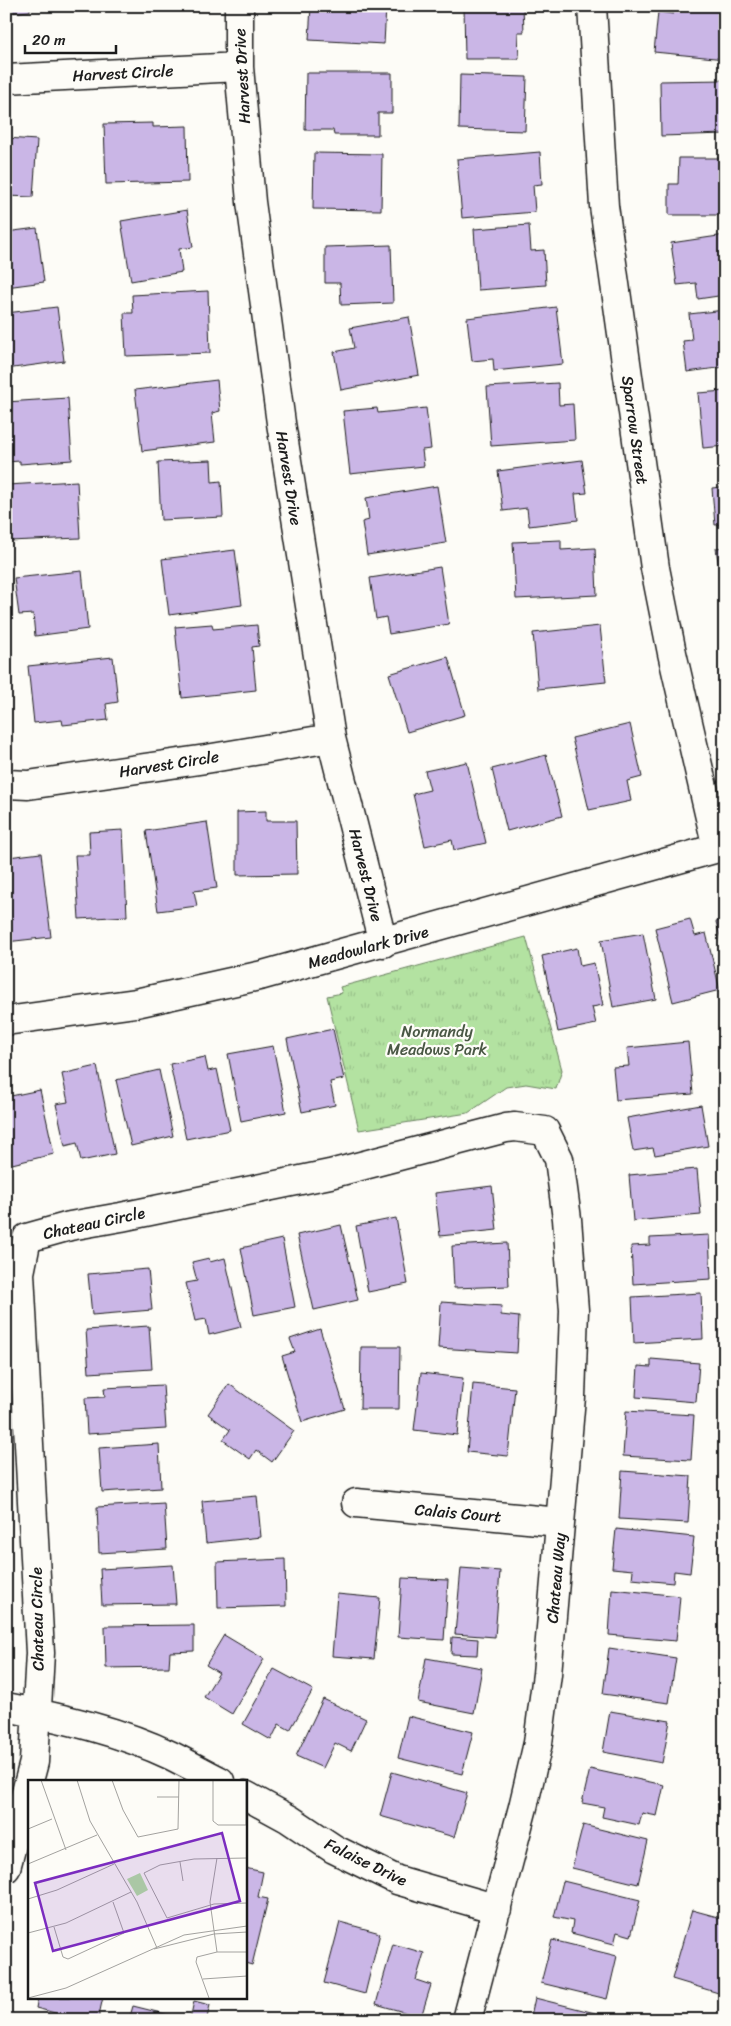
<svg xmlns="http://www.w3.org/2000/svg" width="731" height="2026" viewBox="0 0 731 2026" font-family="Sriracha,sans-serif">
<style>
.grass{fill:url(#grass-tufts);stroke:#687f5e}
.building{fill:#cab6e6;stroke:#1c1c1c}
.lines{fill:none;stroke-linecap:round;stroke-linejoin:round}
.minor-casing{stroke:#1c1c1c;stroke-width:31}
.minor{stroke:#fdfcf7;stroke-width:28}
.labels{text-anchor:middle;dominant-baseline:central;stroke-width:4.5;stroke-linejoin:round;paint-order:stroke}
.street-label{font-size:16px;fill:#1c1c1c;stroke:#fdfcf7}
.park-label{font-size:16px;fill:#495744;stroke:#fdfcf7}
.inset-road{fill:none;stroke:#a3a29f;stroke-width:1}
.view{fill:#7b2cbf;fill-opacity:0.15;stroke:#7b2cbf;stroke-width:2.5}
.inset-edge{fill:none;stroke:#1c1c1c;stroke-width:2.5}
</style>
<defs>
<pattern id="grass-tufts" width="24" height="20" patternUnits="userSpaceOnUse" patternTransform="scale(1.25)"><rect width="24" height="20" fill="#b3e2a1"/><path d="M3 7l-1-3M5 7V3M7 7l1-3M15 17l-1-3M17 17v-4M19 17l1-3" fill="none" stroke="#99c18a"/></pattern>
</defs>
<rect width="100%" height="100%" fill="#fdfcf7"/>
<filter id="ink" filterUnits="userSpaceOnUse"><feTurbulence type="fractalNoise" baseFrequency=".02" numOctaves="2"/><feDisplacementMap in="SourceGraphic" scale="10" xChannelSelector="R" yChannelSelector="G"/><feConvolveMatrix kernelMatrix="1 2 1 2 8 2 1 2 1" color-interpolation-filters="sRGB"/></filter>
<g filter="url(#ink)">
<path class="grass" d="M526,937l36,133 -6,19 -30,-5 -20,3 -38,26 -109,17 -32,-134 15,-3 -2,-6z"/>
<path class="building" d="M6,6h24v5l-24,2z
M311,6h75l-2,38 -75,-4z
M464,6h59l1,26h-6l1,27h-54z
M674,6h51v53l-71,-7 4,-40 15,2z
M306,73h86v40h-14v22h-44l-1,-5h-28z
M460,75l67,2 -2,54 -66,-2z
M725,80v54l-64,2 -1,-55z
M153,123v4l34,-1 1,56 -82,2 -2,-60z
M6,138l31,2 -4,57 -27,-1z
M540,152l2,32 -9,1 2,27 -73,6 -5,-59z
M314,153l68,1 -1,56 -68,-1z
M679,158h46v57h-56v-31h9z
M187,210l6,37 -14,2 3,23 -51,9 -10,-60z
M529,225l2,26 13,-1 2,35 -68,5 -4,-61z
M37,228l7,54 -38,5v-55z
M725,235v60l-27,4 -2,-16 -19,2 -6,-42z
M391,245l2,58 -52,2 -1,-22h-15v-36z
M208,291l2,62 -84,3 -2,-43h9l-1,-18z
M57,307l7,54 -58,8v-56z
M556,307l7,57 -69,7 -1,-12 -21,2 -5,-43z
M725,310v57l-38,5 -4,-31 9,-1 -3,-26z
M409,317l10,58 -78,15 -7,-38 20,-4 -4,-20z
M217,380l3,31 -8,2 3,29 -73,9 -7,-61z
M558,383l1,22 14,-1 2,36 -84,6 -4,-59z
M725,391v55l-22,2 -5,-55z
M68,398l4,62 -52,4v-3l-14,1v-60z
M377,408l1,5 48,-5 5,41 -9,1 2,16 -74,8 -7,-63z
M211,460l1,22 9,-1 2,36 -62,3 -3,-58z
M582,460l5,33 -12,1 3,26 -49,6 -2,-18 -24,3 -5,-40z
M720,463h5v61l-10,1 -3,-37 10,-1z
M77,481l3,57 -71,3 -2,-56z
M437,486l9,57 -79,12 -5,-33 7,-2 -3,-22z
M561,540v10l34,-2 2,47 -81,4 -3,-57z
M725,547v41h-3l-6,-40z
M235,550l7,55 -73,10 -7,-56z
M440,567l9,57 -60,10 -3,-17 -10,2 -6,-41z
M82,571l6,58 -53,7 -2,-22 -14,1 -5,-37z
M212,624l1,5 44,-4 2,21 -7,1 4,43 -74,8 -7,-71z
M600,626l6,56 -68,7 -5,-56z
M113,657l5,45 -12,2 2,16 -45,5 -1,-5 -28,3 -6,-57z
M448,657l17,58 -58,17 -18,-58z
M630,724l12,53 -15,4 4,20 -42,9 -17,-72z
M546,755l16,61 -55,15 -15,-62z
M467,762l19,81 -32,7 -2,-10 -27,6 -12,-52 17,-4 -5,-19z
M266,811v10h30l1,53 -60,1v-63z
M207,822l10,66 -23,3 3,15 -39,5 -12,-80z
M123,830l4,86 -48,3 -4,-64h15l-1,-23z
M41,853l10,84 -45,5v-74h4l-2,-11z
M690,919l5,17 11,-3 14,57 -47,12 -18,-74z
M725,920v33l-9,-31z
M643,933l13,66 -43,8 -12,-67z
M577,948l3,18 14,-3 9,42 -11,2 4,17 -38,8 -16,-76z
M333,1029l11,50 -14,3 5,23 -33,7 -15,-73z
M688,1042l5,52 -77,6 -3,-33 16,-1 -2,-18z
M273,1046l13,66 -45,9 -13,-67z
M205,1057l3,14 9,-2 13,61 -44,9 -16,-75z
M97,1066l18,88 -34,7 -4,-18 -12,3 -9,-42 12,-2 -6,-28z
M159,1070l14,66 -42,10 -15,-66z
M40,1090l14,64 -42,10 -6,-24v-43z
M701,1105l7,41 -53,9 -2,-7 -20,3 -6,-33z
M697,1169l4,46 -68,6 -4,-46z
M492,1186l5,44 -57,6 -5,-43z
M396,1218l12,66 -40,8 -12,-66z
M341,1225l17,75 -44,10 -17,-75z
M709,1235l2,44 -78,5 -2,-38 19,-1v-7z
M282,1239l13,68 -41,8 -13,-67z
M507,1243l2,43 -55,2 -2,-42z
M209,1258l1,4 15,-4 16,69 -32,8 -3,-16 -11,2 -9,-38 11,-2 -5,-19z
M148,1269l4,41 -60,5 -4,-41z
M701,1293l2,46 -69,4 -2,-46z
M441,1302l61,4 -1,9 18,2 -2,36 -79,-5z
M149,1326l3,43 -63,4 -3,-43z
M320,1329l25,80 -43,13 -20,-66 13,-4 -5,-13z
M361,1347h39l-1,62h-39z
M651,1359l48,4 -3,39 -60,-5 2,-31 13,1z
M421,1373l42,5 -6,57 -43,-5z
M229,1384l65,47 -22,31 -16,-12 -6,9 -27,-19 7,-10 -22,-16z
M473,1384l42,4 -7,68 -41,-4z
M163,1385l3,44 -79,5 -2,-36 20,-1 -1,-9z
M626,1411l68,4 -3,45 -68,-4z
M159,1444l2,44 -59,4 -3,-44z
M622,1471l69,5 -3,47 -69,-4z
M257,1496l4,41 -55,6 -4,-42z
M164,1503l3,46 -68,4 -2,-46z
M616,1529l78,8 -4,36 -16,-2 -1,12 -41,-4 1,-9 -21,-2z
M285,1559l1,47 -68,2 -1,-46z
M173,1565l3,39 -74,1 -2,-36z
M461,1568l39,3 -5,66 -40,-3z
M402,1578l46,2 -4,60 -46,-3z
M612,1589l68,7 -4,45 -67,-6z
M337,1594l43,4 -6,61 -42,-3z
M194,1625v26l-24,1 -1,15 -63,1 -1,-42z
M224,1635l40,24 -32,55 -28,-17 15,-24 -13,-8z
M452,1637l26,2 -1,16 -26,-1z
M609,1648l67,10 -7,45 -66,-9z
M426,1658l56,10 -8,45 -56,-11z
M274,1669l39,21 -23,40 -11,-6 -8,16 -28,-16z
M323,1699l43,20 -15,32 -16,-8 -12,25 -27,-12z
M610,1711l60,10 -8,42 -59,-11z
M408,1716l65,16 -11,42 -64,-16z
M590,1769l74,16 -7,31 -15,-3 -3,12 -37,-8 2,-10 -22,-4z
M392,1772l75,21 -13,44 -74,-21z
M583,1825l65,16 -10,43 -66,-16z
M245,1868l18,4 -5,25 10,2 -16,66 -7,-2z
M563,1881l77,19 -9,36 -14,-4 -3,12 -43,-11 2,-12 -19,-4z
M692,1910l33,9v76l-53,-16z
M340,1922l40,11 -15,61 -41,-11z
M552,1940l65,16 -10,43 -66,-16z
M393,1944l31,9 -8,27 15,5 -10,32 -45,-13z
M38,1997h65l-5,23h-16l-46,-12z
M535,1998l72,18 -1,4h-76z
M194,2001l16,4 -3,13 6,2h-23z
M133,2006l44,11v3h-48z"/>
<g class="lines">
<defs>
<path id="minor" d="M239,6v61l12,135 30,221 50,315 52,205
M592,6l12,200 51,362 17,85 45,195
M6,79l233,-12
M6,784l22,1 178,-26 125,-21
M6,1021l130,-18 127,-28 462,-129
M356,1503l204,19
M6,1707c56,11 114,24 166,49 16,8 32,17 48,25
M245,1795l44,24 45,30 63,31 100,29
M6,1868l28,-106 6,-109 -20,-380 7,-35 43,-12 51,-9 209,-43 176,-46 9,-1 30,4 14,28 8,60 7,91 -3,87 -24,277 -9,69 -15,64 -56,213"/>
</defs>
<use href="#minor" class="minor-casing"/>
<use href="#minor" class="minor"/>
</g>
</g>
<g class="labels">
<g class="street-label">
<text transform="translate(123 73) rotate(-3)">Harvest Circle</text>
<text transform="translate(242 76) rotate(-93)">Harvest Drive</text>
<text transform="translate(635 430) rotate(82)">Sparrow Street</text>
<text transform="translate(289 478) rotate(81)">Harvest Drive</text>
<text transform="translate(169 764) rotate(-9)">Harvest Circle</text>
<text transform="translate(366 875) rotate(76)">Harvest Drive</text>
<text transform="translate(368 947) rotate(-15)">Meadowlark Drive</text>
<text transform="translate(94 1223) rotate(-12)">Chateau Circle</text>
<text transform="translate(458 1513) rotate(5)">Calais Court</text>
<text transform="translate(556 1578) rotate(-85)">Chateau Way</text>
<text transform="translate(37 1619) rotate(-91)">Chateau Circle</text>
<text transform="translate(366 1862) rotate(26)">Falaise Drive</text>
</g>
<g class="park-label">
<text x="437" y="1031">Normandy<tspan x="437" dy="18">Meadows Park</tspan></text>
</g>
</g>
<g transform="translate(28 1780)">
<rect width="219" height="219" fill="#fdfcf7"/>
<path d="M112,93l8,17 -11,6 -10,-17z" fill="#b3e2a1"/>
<path class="inset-road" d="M13,0l25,70M49,0l13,41 47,81 20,46M84,0l11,30 15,27 40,-8 1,-49M185,0v41l5,4h28v-45M129,17h22M0,49l24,-10M219,78l-53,1 -34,6 -16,8 23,45 47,-14 33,-1M152,82l3,19M0,84l69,-29M0,119l29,-9 57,-26M26,147l9,30 5,2 56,-26 -11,-31M0,153l38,-10 65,-31M126,169l60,-15 33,-2M189,172l-7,-50 7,-44M175,199l44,-3M0,218l38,-10 118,-53 63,-9M181,218l-13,-36 1,-5 20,-5h30"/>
<path class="view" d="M194,53l18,68 -187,50 -18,-68z"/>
<rect width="219" height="219" class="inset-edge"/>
</g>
<rect width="731" height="2026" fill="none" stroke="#fdfcf7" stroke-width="25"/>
<rect x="12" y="12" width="706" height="2001" fill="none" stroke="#1c1c1c" stroke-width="2" filter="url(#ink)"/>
<path d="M25 45v8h91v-8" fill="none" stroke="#1c1c1c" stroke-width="2.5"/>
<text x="32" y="45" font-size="15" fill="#1c1c1c" stroke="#fdfcf7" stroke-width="4" paint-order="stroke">20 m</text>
</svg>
